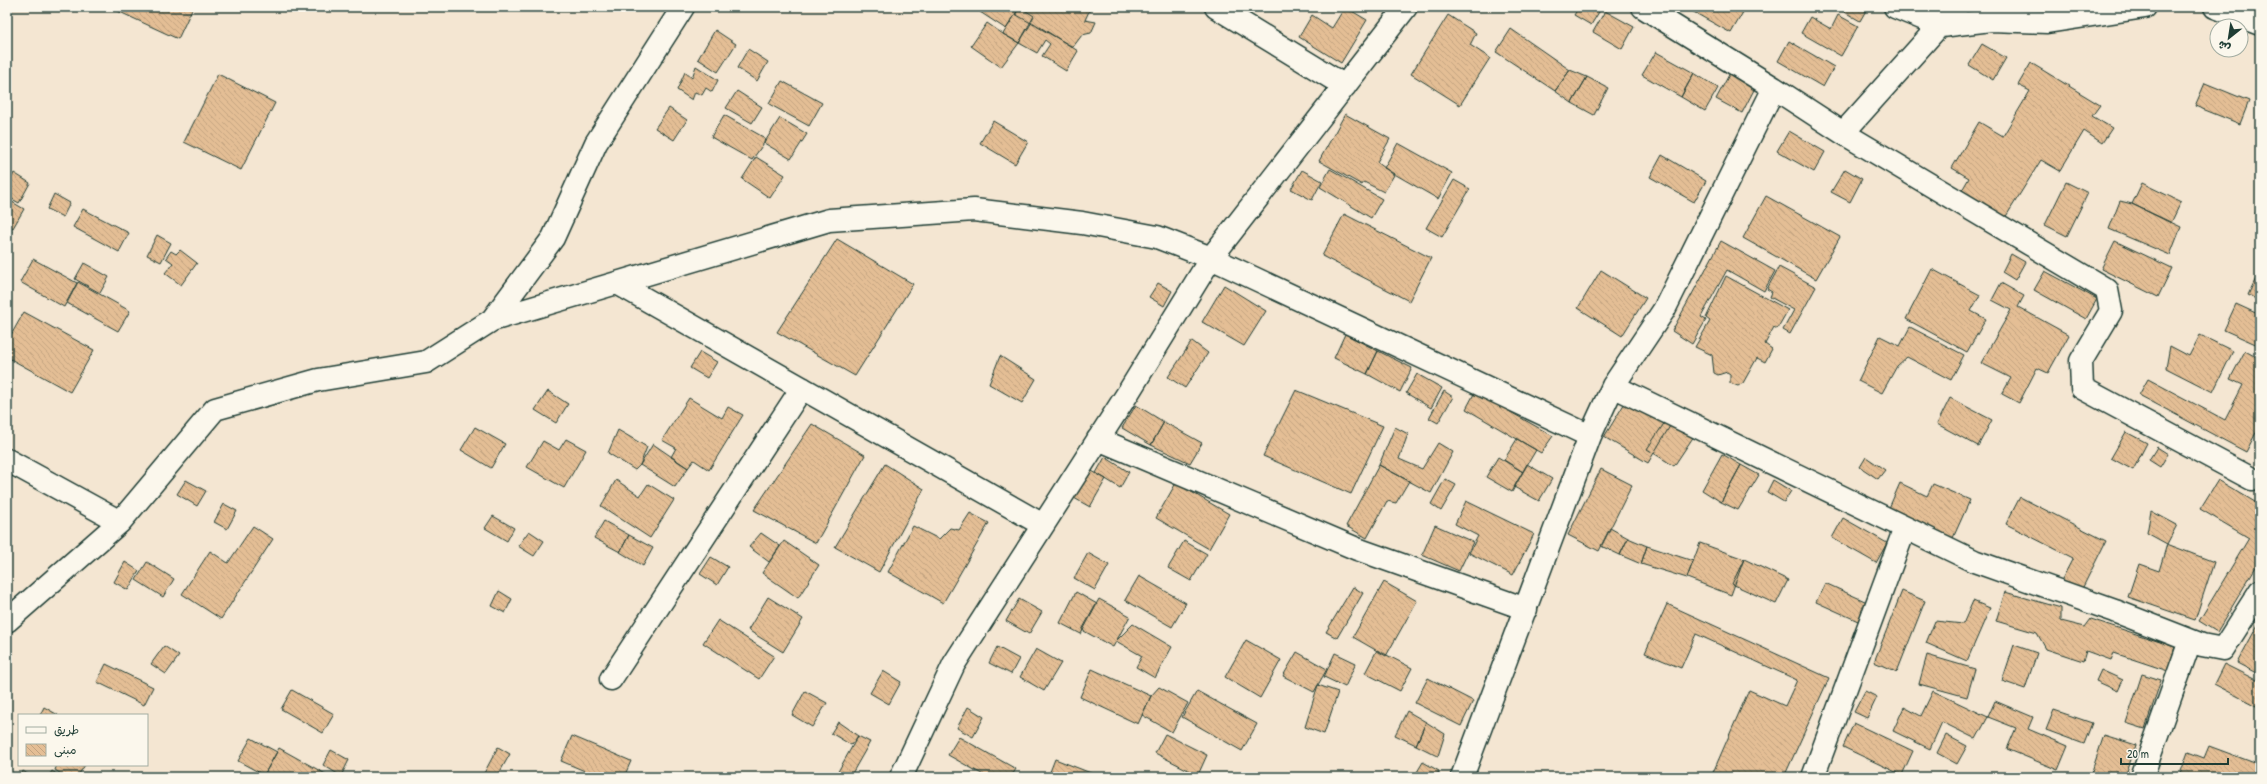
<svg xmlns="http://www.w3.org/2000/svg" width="2267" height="784" viewBox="0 0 2267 784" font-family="'Patrick Hand','Playpen Sans Arabic',sans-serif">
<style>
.building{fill:url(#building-back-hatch);stroke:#1f3d34}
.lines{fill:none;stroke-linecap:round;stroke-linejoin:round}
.street-casing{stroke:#1f3d34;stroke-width:25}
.street{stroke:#fbf7ec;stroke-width:22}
</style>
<defs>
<pattern id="building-back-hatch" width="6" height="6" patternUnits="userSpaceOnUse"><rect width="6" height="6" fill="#e4be95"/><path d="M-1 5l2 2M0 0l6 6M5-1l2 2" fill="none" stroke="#c3a481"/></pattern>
</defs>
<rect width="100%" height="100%" fill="#f4e6d2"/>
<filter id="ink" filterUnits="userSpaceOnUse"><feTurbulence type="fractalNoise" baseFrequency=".025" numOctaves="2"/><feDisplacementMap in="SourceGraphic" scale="8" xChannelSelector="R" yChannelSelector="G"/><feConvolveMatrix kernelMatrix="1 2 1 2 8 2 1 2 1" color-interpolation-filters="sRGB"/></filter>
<g filter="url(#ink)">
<path class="building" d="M109,7h84l-15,32z
M983,7h37l-14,22 -26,-17z
M1020,7l14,9 -15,27 -16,-9z
M1020,7h71l-6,13 11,2 -5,11 -9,2 -9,12 -58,-33z
M1345,7l22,13 -26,43 -42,-26 13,-22 20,13z
M1579,7h23l-11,18 -17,-10z
M1691,7h55l-15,26 -41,-23z
M1836,7h32l-8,14z
M1605,11l29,16 -12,22 -29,-17z
M1448,15l28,18 -6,12 20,13 -30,47 -49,-31z
M1838,15l20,11 -17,30 -40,-23 9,-16 21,12z
M1032,22l46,29 -12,20 -24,-15 8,-12 -5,-4 -8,13 -18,-10z
M987,23l16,11 16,9 -18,24 -30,-21z
M1511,29l59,41 -15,21 -59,-39z
M715,30l21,14 -18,28 -20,-13z
M1789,41l45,26 -11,20 -45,-26z
M1982,44l24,14 -13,22 -24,-15z
M748,49l20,13 -11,19 -20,-13z
M1656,52l38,21 -13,24 -39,-22z
M2031,63l69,42 -8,11 20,12 -10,15 -18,-12 -24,40 -19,-11 -36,58 -44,-26 8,-14 -17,-10 27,-46 24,14 27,-45 -12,-6z
M696,66l22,14 -6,12 -6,-4 -4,7 -7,-3 -3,8 -15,-10 8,-18 7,6z
M1570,70l17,7 -15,26 -17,-12z
M1731,71l25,15 -14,27 -26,-14z
M1694,73l24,15 -13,23 -24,-14z
M218,74l57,29 -34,67 -57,-28z
M1587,77l21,11 -14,27 -22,-12z
M782,81l40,22 -13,23 -40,-22z
M2205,83l44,18 -9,23 -45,-18z
M737,91l25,16 -10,16 -26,-15z
M669,108l18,12 -13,20 -19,-12z
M1345,114l45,25 -13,23 17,13 -10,17 -20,-10 -2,3 -43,-24z
M724,115l41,23 -1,5 -12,17 -41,-23z
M780,118l27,16 -16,25 -27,-16z
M993,121l35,21 -13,22 -35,-21z
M1789,131l36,21 -11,20 -37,-21z
M1398,143l54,30 -14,26 -54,-31z
M1662,155l44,26 -12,21 -44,-25z
M756,157l29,18 -15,23 -28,-19z
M1330,169l52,30 -11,19 -51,-31z
M1845,169l17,10 -12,23 -19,-10z
M1302,170l20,11 -10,19 -21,-11z
M14,173l16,10 -11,20 -12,-7v-10z
M1454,180l16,9 -28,48 -16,-9z
M2066,182l22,11 -21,43 -22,-11z
M2142,183l39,19 -10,21 -39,-19z
M54,194l16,9 -7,14 -16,-8z
M1766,196l74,41 -24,42 -73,-41z
M7,199l17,10 -11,19 -6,-3z
M2120,201l12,3 49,23 -11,28 -61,-26z
M2260,202v14l-5,-2z
M83,209l46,24 -10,19 -46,-25z
M1344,214l87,44 -22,43 -87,-45z
M7,228l5,3 -5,8z
M157,235l14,8 -10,19 -14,-7z
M837,239l76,45 -58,92 -78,-44z
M1721,241l54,30 -11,20 -37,-21 -26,47 5,3 -14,24 -20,-13z
M2115,241l57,27 -14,29 -57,-28z
M180,250l17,13 -16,22 -16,-12 8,-10 -7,-5 5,-7 5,3z
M2011,254l14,8 -10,18 -13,-8z
M33,259l44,24 -13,24 -44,-25z
M84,263l25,14 -9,16 -25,-14z
M1779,267l37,20 -26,47 -7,-4 11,-20 -24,-13 2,-5 -5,-3z
M1932,269l48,26 -9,16 15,8 -19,33 -61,-33z
M1601,270l45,28 -24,38 -44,-28z
M2045,271l52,28 -11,20 -52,-29z
M2258,274l2,1v26l-12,-6z
M1726,276l62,34 -11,19 -3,-2 -9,17 7,5 -7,13 -8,-4 -14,25 -5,3 -8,-3v-9l-3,-2 -9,3 -4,-2 -2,-18 -17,-8 15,-26 -4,-3z
M78,282l52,29 -12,20 -51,-28z
M1158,283l14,8 -8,15 -15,-9z
M2001,283l23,13 -6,11 51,28 -21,38 -11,-5 -18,35 -17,-9 9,-16 -30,-15 30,-53 -19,-10z
M1224,285l42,26 -22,35 -42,-24z
M2236,304l24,11v31l-36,-16z
M24,312l70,38 -24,42 -63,-35v-15z
M1910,327l54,28 -13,25 -44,-23 -10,9 -15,27 -24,-12 22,-45 20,10z
M1345,334l33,17 -11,23 -33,-16z
M2200,335l33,16 -20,41 -47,-24 4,-22 19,10z
M1192,341l16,12 -23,35 -17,-11z
M1378,351l34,17 -12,24 -33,-18z
M2245,351l15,8v66l-14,27 -107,-57 9,-16 77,41 18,-35 -13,-6z
M700,352l17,10 -10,16 -17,-10z
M1000,356l36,23 -14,24 -33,-19z
M1417,374l25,14 -11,20 -25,-15z
M1296,390l87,36 -32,68 -88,-38z
M548,391l20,13 -12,19 -21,-13z
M1444,391l9,6 -15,26 -9,-5z
M1475,392l78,44 -12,17 -75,-44z
M689,398l33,20 6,-11 15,8 -34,55 -15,-10 -6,8 -17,-11 5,-9 -14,-8z
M1950,398l42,22 -14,26 -41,-22z
M1626,401l44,25 -22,37 -44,-26z
M1136,405l28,17 -13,23 -29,-17z
M1667,419l27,17 -20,30 -27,-17z
M1164,422l38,21 -12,20 -39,-18z
M812,424l53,31 -49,88 -62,-33z
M475,427l30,17 -14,24 -30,-18z
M1395,427l13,7 -9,25 23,10 16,-26 15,9 -22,41 -52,-28z
M618,430l29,17 -7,18 -5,5 -27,-17z
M2126,432l21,11 -14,27 -22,-12z
M566,439l20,11 -22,38 -37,-21 16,-26 16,9z
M1517,439l19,11 -13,22 -19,-12z
M653,444l35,24 -13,19 -35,-22z
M2157,447l11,7 -8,13 -11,-7z
M1722,454l19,11 -20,37 -19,-12z
M1105,457l24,15 -9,16 -24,-15z
M1498,457l25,15 -11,20 -26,-15z
M1866,457l19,13 -7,9 -18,-12z
M885,464l39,25 -45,83 -44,-25z
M1527,464l25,15 -13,22 -25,-14z
M1379,465l30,16 -13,22 -9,-2 -20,37 -21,-12z
M1741,465l18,10 -21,35 -17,-8z
M1601,469l31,16 -33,66 -31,-16z
M1090,470l16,9 -16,28 -16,-9z
M1445,479l11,6 -15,26 -10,-7z
M186,480l20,11 -9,15 -20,-12z
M616,480l24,16 8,-12 26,16 -24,38 -49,-32z
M1773,480l18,11 -7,11 -17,-10z
M2218,480l42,25v55l-43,72 -18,-11 50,-83 -49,-29z
M1176,483l53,31 -20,35 -53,-31z
M1900,483l27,13 6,-12 37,16 -17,38 -64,-30z
M2020,497l86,44 -25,50 -20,-10 12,-23 -67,-34z
M1466,501l68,33 -21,41 -44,-22 9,-17 -23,-12z
M224,504l13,7 -10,18 -13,-7z
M2151,511l26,14 -10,19 -20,-11z
M970,513l19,10 -46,80 -55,-31 25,-46 26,13 11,-11 9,2z
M493,516l21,12 -7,13 -22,-13z
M1843,518l44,25 -11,20 -44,-25z
M604,521l25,14 -9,17 -26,-14z
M1435,525l38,17 -14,29 -37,-16z
M253,526l20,13 -52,80 -39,-25 28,-43 18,12z
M1610,528l18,10 -8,17 -19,-9z
M529,531l15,10 -10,15 -16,-10z
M761,533l19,13 -11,16 -20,-15z
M629,535l24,13 -10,18 -23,-14z
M1628,538l19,8 -6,18 -21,-9z
M784,541l35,24 -21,33 -36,-25z
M1184,541l23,13 -16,27 -23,-13z
M1700,543l44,16 -13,36 -44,-17z
M2167,544l47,18 -19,58 -67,-23 11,-33 20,7z
M1647,546l46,15 -6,17 -46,-14z
M1088,553l21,12 -14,25 -21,-12z
M711,557l17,10 -11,18 -17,-11z
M1744,559l44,21 -12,24 -44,-20z
M125,562l14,9 -11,19 -14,-8z
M147,562l27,17 -11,18 -27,-17z
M1139,576l47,27 -14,24 -47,-27z
M1384,582l33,19 -31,55 -33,-19z
M1825,583l42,19 -9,19 -42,-19z
M1353,587l10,6 -26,45 -11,-6z
M499,591l13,8 -7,14 -13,-7z
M1902,591l23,10 -28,71 -23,-10z
M1076,592l21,12 -16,30 -21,-11z
M2005,592l56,16v13l24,6 6,-8 84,28 -7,24 -54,-18 -3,7 -25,-9 -3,10 -37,-12 -9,-16 -41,-12z
M768,597l35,22 -20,33 -35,-22z
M1019,599l23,13 -13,22 -23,-13z
M1099,599l31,17 -17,31 -31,-17z
M1973,601l17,7 -23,53 -41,-18 9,-22 28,3z
M1667,604l162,74 -45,99h-73l38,-87 36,16 12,-26 -101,-46 -15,34 -36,-15z
M718,620l56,36 -15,23 -56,-36z
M2260,621v54l-23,-12z
M1133,624l39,23 -17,31 -19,-11 6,-11 -26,-15z
M1246,640l35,20 -21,38 -35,-21z
M2014,645l23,8 -12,36 -23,-8z
M164,646l15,10 -13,18 -15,-10z
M997,647l22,12 -8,15 -22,-11z
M1036,649l25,14 -17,28 -24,-14z
M1377,650l35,18 -12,23 -35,-18z
M1297,652l30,17 -13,23 -31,-16z
M1335,653l21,10 -11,24 -21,-10z
M1927,655l48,14 -8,28 -48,-13z
M106,664l47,23 -9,18 -47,-23z
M2224,664l36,18v26l-46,-24z
M1092,669l59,27 -13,28 -58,-27z
M2101,670l22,10 -5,11 -22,-10z
M883,671l18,11 -12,22 -19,-11z
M2142,674l19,6 -16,49 -19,-6z
M1428,678l45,23 -12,25 -46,-23z
M1318,685l20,7 -14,42 -19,-7z
M1159,687l29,16 -16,29 -30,-17 9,-19z
M292,690l42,24 -11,19 -42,-24z
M805,691l22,12 -15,24 -20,-12z
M1197,691l60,33 -15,27 -60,-34z
M1865,691l12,6 -10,21 -13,-6z
M1933,691l55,26 -12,22 -34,-17 -12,27 -37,-18 11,-24 17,9z
M1995,701l38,16 -5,12 40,17 -10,24 -51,-21 9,-21 -28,-11z
M44,707l14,8h-18z
M968,707l16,10 -11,20 -16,-9z
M2054,710l38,13 -8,21 -38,-14z
M1407,711l19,11 -10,23 -21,-10z
M838,722l20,14 -7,9 -20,-12z
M1426,722l19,12 -7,22 -22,-11z
M1854,723l59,28 -11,24 -59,-28z
M1165,734l42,21 -9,20 -43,-22z
M1946,735l21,11 -10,18 -20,-11z
M2104,735l32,10 -11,32h-35z
M572,736l59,25 -7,16h-25l-38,-16z
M858,736l12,6 -20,35h-15z
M959,737l57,32 -5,8h-24l-39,-22z
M251,738l26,14 -13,23 -26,-14z
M2209,746l51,19v12h-81l9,-25 16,6z
M498,747l12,7 -13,23h-15z
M279,748l52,29h-63l-4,-2z
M331,750l18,10 -8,16 -18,-11z
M1055,759l46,18h-53z
M1423,762l16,9 -3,6h-22z
M57,765h28l-8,12h-11l-11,-7z
M23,771l9,6h-13z
M52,771l9,6h-13z"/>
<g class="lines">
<defs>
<path id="street" d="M1216,7l129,79
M1643,7l131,81
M1895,7l46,19 50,-6 56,2 98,-15
M2215,7l45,17
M1843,133l264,157 4,21 -30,50 1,27 170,91
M617,283l426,242
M492,320l337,-100 145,-10 108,13 75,14 54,21 379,178
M1613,386l361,175 141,50 87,34 21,4 37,-58
M1098,439l259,110 169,60
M7,460l113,62
M7,621l113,-99 95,-113 103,-29 108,-18 66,-42 61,-82 43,-95 87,-136
M611,679l191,-291
M901,777l53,-113 174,-271 83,-135 195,-251
M1462,777l128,-341 23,-50 51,-76 110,-222 69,45 113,-126
M1813,777l92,-249
M2142,777l48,-136"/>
</defs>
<use href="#street" class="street-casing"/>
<use href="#street" class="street"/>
</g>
</g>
<rect width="2267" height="784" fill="none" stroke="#fbf7ec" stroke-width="24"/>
<rect x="12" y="12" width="2243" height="760" fill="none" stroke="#1f3d34" stroke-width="1.5" filter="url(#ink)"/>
<rect x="18" y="714" width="130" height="52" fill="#fbf7ec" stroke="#a3ada2"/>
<rect x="26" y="727" width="20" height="6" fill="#fbf7ec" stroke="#a3ada2"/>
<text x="54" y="734" font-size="12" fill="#1f3d34">طريق</text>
<rect x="26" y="744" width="20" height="12" fill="url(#building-back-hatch)" stroke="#a3ada2"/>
<text x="54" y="754" font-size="12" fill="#1f3d34">مبنى</text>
<g transform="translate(2229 38) rotate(210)"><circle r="19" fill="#fbf7ec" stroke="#a3ada2"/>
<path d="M0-3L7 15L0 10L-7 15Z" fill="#1f3d34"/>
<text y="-6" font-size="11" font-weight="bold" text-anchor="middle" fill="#1f3d34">ش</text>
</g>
<path d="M2121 758v6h107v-6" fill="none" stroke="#1f3d34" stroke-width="2"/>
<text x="2127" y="758" font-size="12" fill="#1f3d34" stroke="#fbf7ec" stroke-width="3" paint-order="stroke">20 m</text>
</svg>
